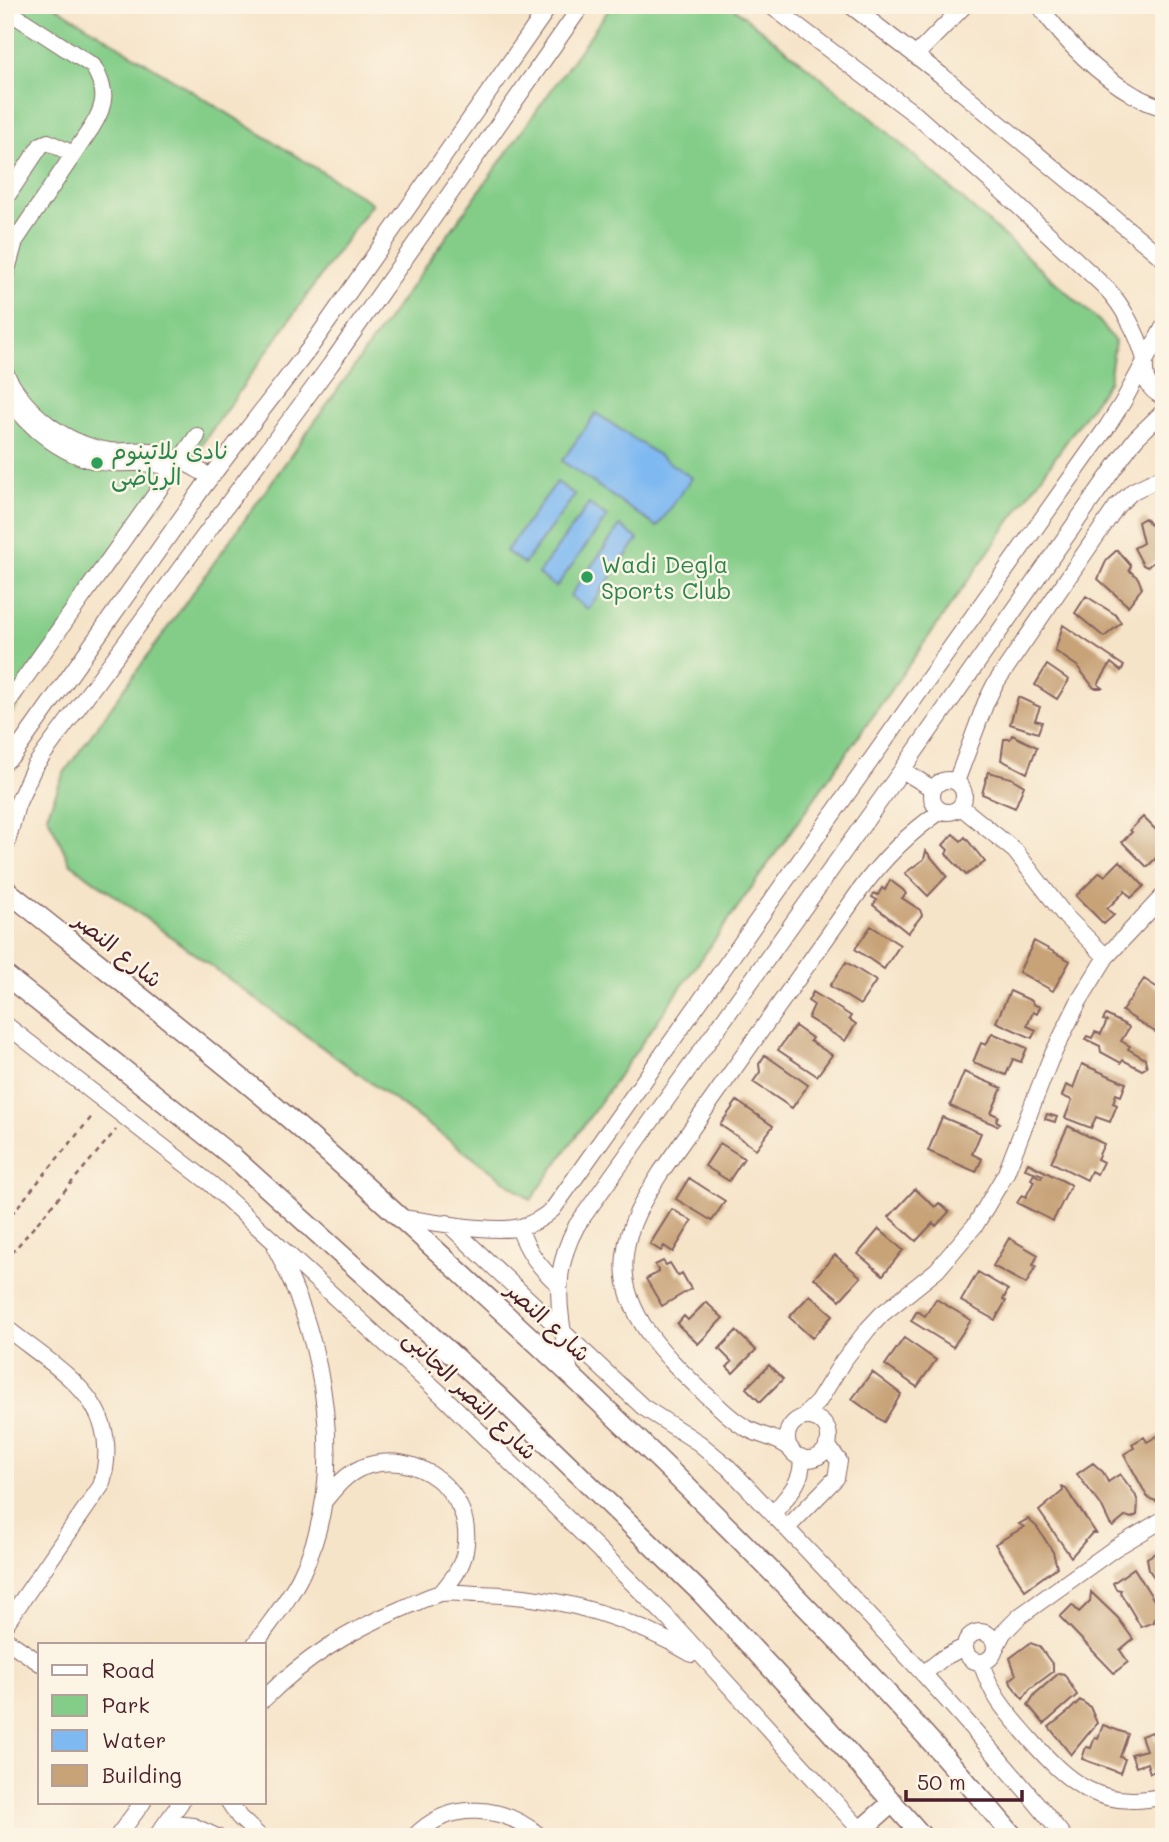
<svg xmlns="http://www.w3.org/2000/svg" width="1169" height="1842" viewBox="0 0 1169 1842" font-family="Mali,'Playpen Sans Arabic',sans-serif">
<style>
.green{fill:#84cd89;stroke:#67765a;stroke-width:2}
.water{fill:#7fb9f1;stroke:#646c8e;stroke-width:2}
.building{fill:#c8a378}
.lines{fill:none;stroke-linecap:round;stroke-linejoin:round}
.minor-casing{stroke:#866462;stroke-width:18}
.major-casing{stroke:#866462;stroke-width:22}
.path{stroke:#866462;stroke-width:2.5;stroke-dasharray:5 5;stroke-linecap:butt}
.minor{stroke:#fff;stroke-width:16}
.major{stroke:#fff;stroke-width:19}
.leisure-dot{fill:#2e9e5b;stroke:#fcf5e5;stroke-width:2.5}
.labels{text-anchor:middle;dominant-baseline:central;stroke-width:5;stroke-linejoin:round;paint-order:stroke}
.leisure-label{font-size:23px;fill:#27864d;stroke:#fcf5e5;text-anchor:start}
.street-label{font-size:23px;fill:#4a1f2b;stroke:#fcf5e5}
</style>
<rect width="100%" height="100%" fill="#fcf5e5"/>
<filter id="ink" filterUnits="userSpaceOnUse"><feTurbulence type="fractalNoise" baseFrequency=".0143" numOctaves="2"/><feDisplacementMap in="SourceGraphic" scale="14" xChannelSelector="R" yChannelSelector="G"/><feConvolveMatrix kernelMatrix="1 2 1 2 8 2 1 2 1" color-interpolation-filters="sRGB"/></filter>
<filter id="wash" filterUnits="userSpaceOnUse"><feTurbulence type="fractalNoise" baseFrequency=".00686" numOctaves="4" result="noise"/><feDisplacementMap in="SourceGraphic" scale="28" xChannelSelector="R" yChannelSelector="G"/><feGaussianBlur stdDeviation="1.57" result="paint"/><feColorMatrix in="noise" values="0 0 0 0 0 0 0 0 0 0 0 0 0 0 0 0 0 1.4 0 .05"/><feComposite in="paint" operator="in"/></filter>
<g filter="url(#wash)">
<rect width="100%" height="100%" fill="#f6e4c9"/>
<path class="green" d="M5,5h48l319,198 -367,520z
M612,5h118l144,115 226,202 15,20 -6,39 -578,819 -461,-337 -23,-48 17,-42z"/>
<path class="water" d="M596,413l96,65 -35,49 -95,-66z
M557,482l18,13 -51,69 -18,-13z
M589,504l18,13 -51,70 -18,-13z
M620,526l18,13 -50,70 -18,-13z"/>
<g id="blocks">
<path class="building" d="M1145,518l19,25v11l-17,13 -4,-2 -9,-17 9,-5 -5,-21z
M1117,550l14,16 -2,4 9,8 4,10 -14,18 -30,-27 9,-20z
M1086,596l30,19 5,8 -17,14 -29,-24z
M1063,625l61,41 -3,5 -10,-8 -13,21 4,4h-8l-17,-22 -22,-15z
M1047,665l22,15 -12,19 -22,-14z
M1018,697l22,10 -5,13 7,2 -4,11 -28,-9z
M1012,735l25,12 -10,26 -26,-13 3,-21h6z
M988,772l23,6 13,8 -9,22 -33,-14z
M1143,817l21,21v12l-17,17 -25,-25 10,-10 -2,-2z
M953,834l8,7 4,-4 20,25 -19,13 -20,-21 2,-4 -5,-5z
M926,851l21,25 -19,20 -23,-23 19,-14z
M1120,861l24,25 -13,12 -6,-7 -18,18 7,6 -10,9 -28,-28 24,-24 5,4z
M890,880l13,10 3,4 -4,4 18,12 2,5 -14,18 -35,-28 4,-5 -5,-3 2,-4 4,2 4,-7 3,2z
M871,926l29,19 -16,24 -29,-20z
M1034,941l36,20 -17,30 -34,-19z
M846,962l30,19 -16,24 -30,-19z
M1144,979l20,13v28l-9,12 -33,-21z
M1010,991l22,10 1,3 7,3 -3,7 -4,-2 -6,14 9,4 -4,8 -36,-16z
M813,992l38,24 -2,3 7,5 -11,17 -37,-23 6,-13 -6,-4z
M1106,1015l22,11 1,2 -8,13 9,5 -2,3 17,10 2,8 -5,3 -19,-10 -2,3 -20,-11 -1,-6 -15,-7 2,-3 5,2 3,-6 6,2 6,-13 -4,-1z
M795,1026l17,12 -2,3 22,14 -15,21 -39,-26z
M992,1033l35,15 -6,14 -8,-3 -7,16 -33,-13 8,-19 5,2z
M765,1055l43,30 -16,23 -39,-26 7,-10 -1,-8z
M1082,1064l44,19 -5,13 -5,-2 -3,9 4,2 -7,17 -14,-5 -5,11 -26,-10 7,-18 -10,-4 4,-11 7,3z
M964,1072l38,16 -11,25 7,3 -2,5 4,2 -2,3 -48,-20z
M737,1101l36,25 -17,23 -36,-24z
M1047,1114l10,3 -2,5 -10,-3z
M942,1117l39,16 -9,21 10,5 -6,13 -48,-21z
M1068,1126l36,18 -7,15 6,3 -6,12 -6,-3 -4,9 -36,-18z
M720,1143l24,15 -15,23 -24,-15z
M1028,1163l43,22 -18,36 -36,-18 5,-8 4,2 8,-16 -3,-2 3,-5 7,4 2,-3 -18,-6z
M689,1178l36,23 -13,20 -36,-22z
M915,1189l20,18 4,-4 10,9 -13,14 -3,-3 -17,18 -27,-24z
M672,1209l20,12 -19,31 -9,-6 -3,5 -11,-7z
M879,1229l24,21 -20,25 -25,-21z
M1009,1238l29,17 -5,10 3,1 -10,18 -33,-18z
M835,1255l26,22 -21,23 -26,-22z
M663,1261l3,4 4,-2 8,13 4,-3 9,16 -29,17 -16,-27 13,-7 -4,-7z
M978,1272l30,18 -5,10 3,1 -11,19 -34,-19z
M810,1295l23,20 -21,23 -23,-21z
M936,1299l35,21 -18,27 -42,-26 6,-10 8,5z
M706,1302l17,16 -25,26 -21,-20 7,-8 4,4z
M736,1331l20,19 -23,23 -6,-6 5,-5 -13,-13z
M904,1338l32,22 -19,27 -32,-22z
M769,1365l14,14 -23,23 -14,-14z
M872,1372l29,22 -17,28 -32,-23z
M1159,1435l5,7v59l-4,-3 -4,3 -8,-3 -24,-44 10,-6 -2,-4 12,-7 3,5z
M1093,1463l10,9 5,10 12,-8 15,20 3,8 -1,13 -6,3 -5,-2 -13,11 -3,-3 -9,-19 -24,-31z
M1062,1487l4,2 30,44h-4l-21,24 -32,-46 24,-20z
M1028,1519l9,8 16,25 4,15 -32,23 -30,-46 29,-17 -5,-3z
M1164,1548v43l-15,-21 -2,-12z
M1134,1568l28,45 -8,6v3l-13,5 -21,-35 1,-2 -5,-1 -3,-6z
M1091,1592l27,26 15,21 -13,11 8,12 -14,11 -54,-56 12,-12 7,7 11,-11z
M1030,1643l9,3 14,19v7l-23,17 -7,10 -12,-15 -1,-4 6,-5 -6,-17z
M1059,1673l5,1 13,21 -33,29 -16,-19 7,-11z
M1080,1700l10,7 7,16 -26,32 -22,-28 19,-15z
M1103,1725l25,9 -8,23 5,2 -5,14 -38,-14 4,-12 5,1 4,-11 3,1z
M1152,1732l4,10 8,-3v29l-14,5 -3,-10 -11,4 -5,-13 15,-4 -5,-14z"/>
</g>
</g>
<g filter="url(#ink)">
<use href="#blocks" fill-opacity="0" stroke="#866462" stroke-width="2"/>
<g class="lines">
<defs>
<path id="minor" d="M770,5l146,110 97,86 94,88c16,17 30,44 37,67 2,9 -1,18 4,27 3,7 9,11 16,14
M850,5l91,70 223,184
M1039,5c26,37 55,67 95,90 9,5 19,11 30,12
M5,9l88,57c14,24 14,37 -1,61l-77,114 -10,9
M916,55l49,-50
M5,199l36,-54 7,-3 25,12
M5,277l10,-36
M5,372c19,40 59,72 104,79 16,2 32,-3 48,1 19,4 37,16 54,25
M5,393c24,36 61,67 106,70 26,1 38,-3 64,6
M5,706l192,-270
M5,762l10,-9 189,-267 105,-137 241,-344
M902,770l31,19
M932 796a16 16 0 1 1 32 0a16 16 0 1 1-32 0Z
M956,782l30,-80 9,-18 122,-178 16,-15 31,-15
M961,807l54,44 51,66 40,40
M6,846l11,-41 17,-38 297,-403 251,-359
M5,1024l206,160 233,213 221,218 202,222
M401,1218c30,3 92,16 119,9 14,-3 23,-9 33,-18l554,-782 16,-25 41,-76
M447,1223l196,184 56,36 29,24c115,121 232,240 336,370
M519,1227c8,24 20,40 39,57
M5,1327c57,46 121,76 96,159l-96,139
M570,1373c-9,-55 -22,-96 7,-148l325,-455 222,-316 12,-16 28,-27
M803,1417l15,-15 25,-41 25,-32 14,-15 55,-44 39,-46 30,-51 44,-113 29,-59 27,-44 58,-62
M787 1438a21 21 0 1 1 42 0a21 21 0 1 1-42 0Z
M791,1449c-15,-13 -32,-12 -48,-23 -14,-8 -25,-21 -37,-31 -38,-36 -88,-82 -81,-140 3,-31 20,-58 36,-83l200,-283c22,-30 49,-57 80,-78
M325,1500c10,-12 20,-25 36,-32 55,-22 115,24 104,83 -3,17 -14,30 -24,42
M773,1514c13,-17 32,-33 28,-57
M787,1528l49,-50 3,-17 -12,-16
M965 1647a15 15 0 1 1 30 0a15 15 0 1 1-30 0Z
M5,1639l35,24
M255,1644c16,-23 35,-45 47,-71 47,-98 23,-232 -26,-324
M995,1649l8,-16 17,-17 95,-68 49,-29
M981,1662c12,37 24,48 49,77 38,44 71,72 134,57
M923,1674l20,-16 21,-11
M264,1699c41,-41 85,-68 137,-90 13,-5 27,-13 40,-16 12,-2 26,1 37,1 77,1 148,21 214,60
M229,1802l10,15 21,20
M166,1823l27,3 24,11
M117,1837l26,-35
M156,1837l25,-35
M414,1837c36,-38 90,-32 127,0"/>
<path id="major" d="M5,889c89,71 179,141 266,214 80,68 156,139 233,210 179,165 352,337 510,524
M5,975l228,182 266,240 201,195 127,136 96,109
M861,1830l32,-28"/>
</defs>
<use href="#minor" class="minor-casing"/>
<use href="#major" class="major-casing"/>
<path class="path" d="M5,1222l89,-108
M5,1261l111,-131"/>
<use href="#minor" class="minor"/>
<use href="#major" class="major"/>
</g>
</g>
<g class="leisure-dot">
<circle cx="97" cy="463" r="7"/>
<circle cx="587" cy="577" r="7"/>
</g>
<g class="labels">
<g class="leisure-label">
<text x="111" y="450">نادى بلاتينوم<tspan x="111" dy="26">الرياضى</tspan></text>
<text x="601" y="564">Wadi Degla<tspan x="601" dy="26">Sports Club</tspan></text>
</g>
<g class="street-label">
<text transform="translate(119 949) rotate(39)">شارع النصر</text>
<text transform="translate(549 1321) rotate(43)">شارع النصر</text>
<text transform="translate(471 1394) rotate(44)">شارع النصر الجانبى</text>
</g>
</g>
<rect width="1169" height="1842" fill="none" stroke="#fcf5e5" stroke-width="28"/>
<rect x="38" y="1643" width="228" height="161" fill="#fcf5e5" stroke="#b59f9b" stroke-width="2"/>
<rect x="52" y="1665" width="35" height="10" fill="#ffffff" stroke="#b59f9b" stroke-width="2"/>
<text x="102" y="1678" font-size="21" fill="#4a1f2b">Road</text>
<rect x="52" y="1695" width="35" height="21" fill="#84cd89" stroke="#b59f9b" stroke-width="2"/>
<text x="102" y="1713" font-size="21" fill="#4a1f2b">Park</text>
<rect x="52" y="1730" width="35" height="21" fill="#7fb9f1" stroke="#b59f9b" stroke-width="2"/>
<text x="102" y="1748" font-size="21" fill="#4a1f2b">Water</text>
<rect x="52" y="1765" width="35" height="21" fill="#c8a378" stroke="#b59f9b" stroke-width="2"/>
<text x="102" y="1783" font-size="21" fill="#4a1f2b">Building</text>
<path d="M906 1790v10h116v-10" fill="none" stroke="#4a1f2b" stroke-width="3.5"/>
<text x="917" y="1790" font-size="21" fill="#4a1f2b" stroke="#fcf5e5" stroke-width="5" paint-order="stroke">50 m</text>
</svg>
